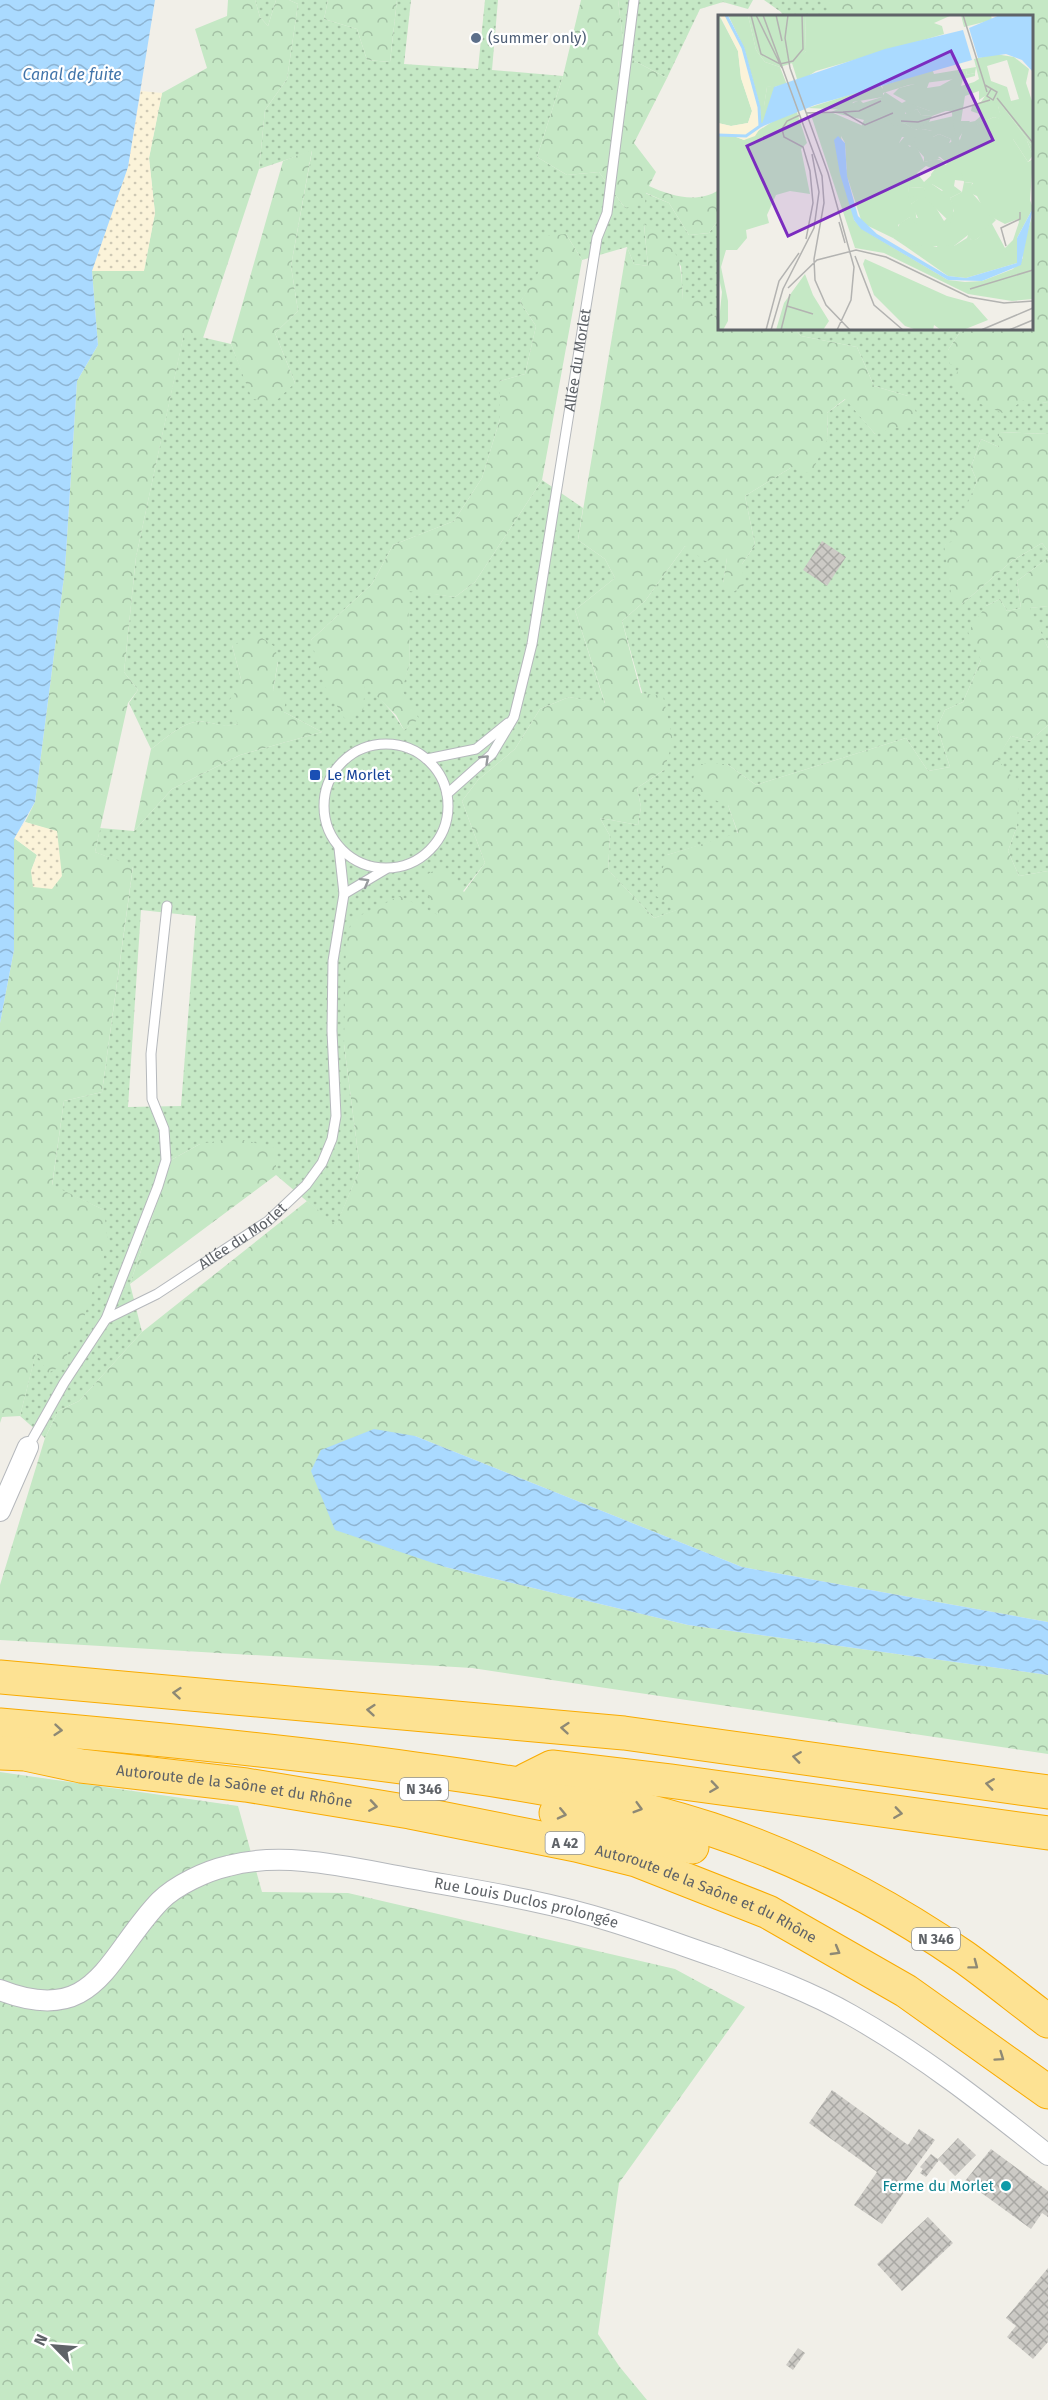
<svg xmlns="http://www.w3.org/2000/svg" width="1048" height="2400" viewBox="0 0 1048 2400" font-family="'Fira Sans',sans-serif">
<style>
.grass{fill:url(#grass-dots);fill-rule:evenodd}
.forest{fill:url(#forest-crowns)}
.sand{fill:url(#sand-dots)}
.water{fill:url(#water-waves)}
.building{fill:url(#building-cross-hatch)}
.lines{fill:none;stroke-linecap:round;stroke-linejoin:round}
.lane-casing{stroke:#b5b8bc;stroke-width:11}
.street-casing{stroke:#b5b8bc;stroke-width:22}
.highway-casing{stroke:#f9ab00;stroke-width:35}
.lane{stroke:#fff;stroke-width:9}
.street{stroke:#fff;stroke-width:20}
.highway{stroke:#fde293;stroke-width:33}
.oneway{stroke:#979a9d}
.oneway2{stroke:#8e8975}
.service-dot{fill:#5c6f8a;stroke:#fff;stroke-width:2}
.transit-dot{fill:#1a4fb4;stroke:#fff;stroke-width:2}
.culture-dot{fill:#0f9aa8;stroke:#fff;stroke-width:2}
.labels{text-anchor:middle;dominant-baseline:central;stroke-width:4.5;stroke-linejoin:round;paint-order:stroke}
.shield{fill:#fff;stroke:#8f9295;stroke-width:1.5}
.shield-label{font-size:14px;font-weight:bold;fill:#5f6368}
.service-label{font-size:15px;fill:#4e5e75;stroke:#fff;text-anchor:start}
.street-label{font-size:15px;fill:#5f6368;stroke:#fff}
.transit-label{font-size:15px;fill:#164399;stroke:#fff;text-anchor:start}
.culture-label{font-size:15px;fill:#0d838f;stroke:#fff;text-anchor:end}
.water-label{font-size:16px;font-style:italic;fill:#4174aa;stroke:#fff}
.inset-river{fill:none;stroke:#aadaff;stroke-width:3}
.inset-road{fill:none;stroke:#b3b3b1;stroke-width:1.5}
.view{fill:#7b2cbf;fill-opacity:0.15;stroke:#7b2cbf;stroke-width:3}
.inset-edge{fill:none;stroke:#5f6368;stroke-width:3}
</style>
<defs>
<pattern id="grass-dots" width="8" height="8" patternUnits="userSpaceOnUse" patternTransform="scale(1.5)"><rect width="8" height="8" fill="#c5e8c5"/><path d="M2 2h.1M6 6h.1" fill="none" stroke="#a3c0a4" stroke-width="1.8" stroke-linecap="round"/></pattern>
<pattern id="forest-crowns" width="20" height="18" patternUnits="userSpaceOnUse" patternTransform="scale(1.5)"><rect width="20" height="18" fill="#c5e8c5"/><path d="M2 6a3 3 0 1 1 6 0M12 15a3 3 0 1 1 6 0" fill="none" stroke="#a3c0a4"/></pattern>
<pattern id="sand-dots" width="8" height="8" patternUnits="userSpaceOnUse" patternTransform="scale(1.5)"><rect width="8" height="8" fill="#fbf3d9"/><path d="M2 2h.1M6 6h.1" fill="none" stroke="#cec8b4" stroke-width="1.8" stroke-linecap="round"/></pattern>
<pattern id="water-waves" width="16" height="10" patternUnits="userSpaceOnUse" patternTransform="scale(1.5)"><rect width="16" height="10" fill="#aadaff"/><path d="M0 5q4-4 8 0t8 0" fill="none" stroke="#8eb4d2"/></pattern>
<pattern id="building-cross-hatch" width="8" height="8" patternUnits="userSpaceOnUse" patternTransform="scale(1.5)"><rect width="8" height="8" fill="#cccac5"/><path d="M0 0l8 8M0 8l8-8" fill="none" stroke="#a9a8a4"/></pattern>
</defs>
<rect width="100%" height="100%" fill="#f1efe8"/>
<path class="grass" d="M255,0h21l-8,26 -8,-9z
M289,0h39l-4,19 33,10 10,31 23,2 7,-62h14l-7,64 74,5 7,-69h13l-6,70 71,6 -26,81 30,18 32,-3 26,36 20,-15 24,10 20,32 20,-2 10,-14v95l-7,3 -29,-16 -2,-35 -37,-41 4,41 -14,-2 -7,-17 -45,13 -16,-26 -46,68 16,24 -11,48 -25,7v38l-18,59 -28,43 -61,24 -21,39 -61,56c32,27 72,53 93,90l14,-11 -17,-29 9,-27 -3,-73 48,7 20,-15 67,-102 41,28 -5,32 27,19 10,19 -40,32 30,94 -36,-7 -29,12 -25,40 -37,31 -16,21 23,62 -141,181 16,125 -24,57 -60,-51 -1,-27 -75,-4 -29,16 -41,124 12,48 -63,69 -21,10 -13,27 -25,-22 16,-64 13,21 55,-163 -52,-24 12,-85 38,-9 31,-225 -38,-15 5,-24 34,3 38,-42 68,-34 82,-23 -38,-20 -11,-22 5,-28 -46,-17 10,38 -4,41c-16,4 -18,0 -33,-2 -19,-4 -39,17 -54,27l-22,-46 9,-13 -14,-18 12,-115 48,-224 47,11 22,55 42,-16 -20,-50 23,-22 -7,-45 21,-115 -53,18 6,-59 22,-31 11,-75zM141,910l55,6 -15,190 -53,1z
M618,0h135l-5,9 -25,-7 -23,7 -33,69 -42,-22z
M764,0h64v16h-45l-2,-4z
M922,328l2,3 38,-2 -14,21c22,29 65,48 100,53v31l-48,-2 -1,15 -18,-8 -10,28 6,14 -24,61 -8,3 17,59 50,-43 30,-18 6,8v7l-31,23 4,27 -14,3 -7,-12 -14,7 -5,54 -18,42 -18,8 -8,17 13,40 -22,4 -22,-33 -150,47 -29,-21 1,41 10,29 -71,21 13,54 -26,9 -46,-48 2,-34 -10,-18 38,7 3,-18 -4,-19 27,-18 -42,-149 23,-20 40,-55 42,12 -4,25 19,-19 13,-19 -10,-49 47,-29 36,-29 -1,-25 19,-14 29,35 33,-38 -34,-10 -17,-39 -56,-11 -6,-7z
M1048,606v42l-19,-40z
M1048,725v146l-29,5 -11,-25 9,-25 -21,-67 15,-23 19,5z"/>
<path class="forest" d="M228,0h27l5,17 8,9 8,-26h13l9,4 -11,75 -22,31 -6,59 -56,169 -19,-4 -48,223 -12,115 14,18 -10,13 -33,149 38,14 -31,226 -38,9 -12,84 52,25 4,34 -30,92 -18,31 -12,6 -12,-20 -16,63 -18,1 -2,6v-400l14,-73v-112l23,17 -6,16 26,-39 -32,-10 10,-20 30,-233 12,-188 21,-36 -6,-74 52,-1 11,-57 -6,-55 13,-65 45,-25 -12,-39 32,-13z
M328,0h69l-7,62 -23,-2 -10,-31 -33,-10z
M581,0h37l7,56 42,22 -33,65 22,29 -7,14c22,10 48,18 70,4v29l-10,14 -20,2 -20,-32 -23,-10 -1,10 -20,5 -26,-36 -32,3 -30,-18 26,-81z
M828,0h220v403l-25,-3 -18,14 -46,-19 -6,-14 7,-15 -10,-2 -2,-14 14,-21 70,-1v-312h-204z
M312,150l-21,116 7,45 -23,22 20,50 -19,18 -24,-2 -21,-55 52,-183z
M644,224c36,22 37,36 39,76l19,-4 10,21 7,-3 1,14 75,1 6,7 56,11 17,39 34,10 12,24 -45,14 -30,-35 -18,14 1,25 -17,36 -19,-7 -47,29 10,49 -13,19 2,21 -12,8 -9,-10 4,-25 -22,3 -20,-15 -40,55 -23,20 19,72 22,3 10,45 -9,29 -27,18 4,19 -3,18 -38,-7 10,18 -2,34 46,48 25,-9 -25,-14 13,-40 71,-22 -10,-28 -37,-14 5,-27h31l29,21 150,-47 22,33 22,-4 -13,-40 8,-17 18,-8 18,-42 -13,-28 18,-26 14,-7 7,12 14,-3 -4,-27 31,-23v48l-18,2 18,40v77l-18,16 -19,-5 -14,23 22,26 -2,41 -9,25 11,25 29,-5v751l-306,-55 -327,-131 30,131 243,58 360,50v79l-576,-86 -472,-28v-55l45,-147 13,-27 21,-10 63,-69 165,-131 29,24 24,-56 -16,-125 2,-105 7,-20 47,-23 40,20 -21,-37 23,-13 22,26 21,-29 -23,-62 16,-21 37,-31 25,-40 29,-12 36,6 -30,-93 40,-32 -10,-19 -27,-19 49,-293 7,17 14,2z
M566,234l16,26 -40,220 -67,102 -20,15 -47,-6 2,72 -8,27 17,29 -15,11 -8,-15 -31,-30 -2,25 -18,9 -21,-34 -13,-45 61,-56 21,-39 61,-24 28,-43 18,-59v-38l25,-7 11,-48 -16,-24 18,-29 1,-36z
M999,432l49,2v117l-6,-8 -30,18 -50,43 -11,-10 -7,-49 9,-4 -2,-21 12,-6 14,-33 -6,-14 10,-28 18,8z
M258,635l17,12 3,14 -5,29 13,8 -2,14 38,20 -82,23 -68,34 -38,42 17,-82c15,-10 35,-31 54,-27 14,2 19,5 33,2l-10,-22 14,-19 -10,-38z
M235,1138l41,10v27l-146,109 41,-124 29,-16z
M0,1772l238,34 24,86 86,1 327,76 70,38 -126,176 -21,151 21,32 28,34h-647z"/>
<path class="sand" d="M141,91l21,2 -13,65 6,55 -11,58h-52l36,-104z
M25,822l32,9 5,45 -10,13 -19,-2 -2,-16 6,-16 -23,-17z"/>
<path class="water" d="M0,0h155l-27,167 -36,104 6,74 -21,36 -12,188 -30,233 -21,37v111l-14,73z
M374,1429l41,7 327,131 306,55v53l-360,-50 -243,-58 -110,-37 -24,-59 10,-21z"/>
<path class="building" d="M822,541l24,16 -19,29 -24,-16z
M832,2090l76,55 11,-16 16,11 -35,48 5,3 -23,33 -28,-19 23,-33 -68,-49z
M958,2138l18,17 -21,21 -17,-17z
M991,2149l57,42v26l-6,-4 -11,16 -66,-48z
M931,2154l8,6 -13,17 -6,-4 3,-4 -3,-2z
M928,2217l25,26 -51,48 -25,-27z
M1048,2268v74l-15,17 -26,-22 9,-11 -10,-8z
M798,2348l7,5 -12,17 -7,-5z"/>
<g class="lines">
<defs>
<g id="lane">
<circle cx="386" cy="806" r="62"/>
<path d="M427,759l49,-10 32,-26"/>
<path id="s1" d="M447,794l45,-40 22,-37 18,-73 65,-406 10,-25 27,-213"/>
<path d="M344,894l42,-25"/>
<path d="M106,1319l52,-133 8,-26 -2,-31 -12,-30 -1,-45 16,-148"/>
<path id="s2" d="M28,1447l36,-64 42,-64 51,-25 111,-73 38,-36 16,-22 10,-24 4,-23 -4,-85 1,-70 11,-67 -5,-46"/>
</g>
<g id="street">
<path d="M0,1511l28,-64"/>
<path id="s3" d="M0,1990c96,38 107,-34 160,-89 16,-16 46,-30 68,-35 59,-16 127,3 186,13 66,12 132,22 196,42 36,11 71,24 106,36 46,17 93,34 135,58 71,40 134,90 197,140"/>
</g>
<g id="highway">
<path d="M0,1677l624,56 424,59"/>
<path d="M0,1725c139,12 277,25 416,44 99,13 199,29 294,60 89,29 177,75 254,128 28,20 56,43 84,64"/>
<path id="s4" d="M0,1753l25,1 56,12 165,19 164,27 166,33 60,15 132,52 138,79 142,101"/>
<path d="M526,1780l26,-13 118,14 378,52"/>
<path d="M556,1813l136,34"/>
</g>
</defs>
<use href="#lane" class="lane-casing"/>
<use href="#street" class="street-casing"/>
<use href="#highway" class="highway-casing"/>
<use href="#lane" class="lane"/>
<use href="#street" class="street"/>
<use href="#highway" class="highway"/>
</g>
<defs><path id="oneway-chevron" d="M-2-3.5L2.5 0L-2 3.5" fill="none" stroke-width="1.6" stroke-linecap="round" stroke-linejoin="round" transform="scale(1.5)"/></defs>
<g class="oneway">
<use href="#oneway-chevron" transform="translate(485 759) rotate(-44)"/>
<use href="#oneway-chevron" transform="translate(365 882) rotate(-30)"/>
</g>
<g class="oneway2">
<use href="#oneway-chevron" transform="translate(177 1693) rotate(-175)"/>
<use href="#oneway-chevron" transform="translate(371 1710) rotate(-175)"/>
<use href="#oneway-chevron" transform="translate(565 1728) rotate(-175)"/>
<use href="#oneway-chevron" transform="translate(58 1730) rotate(5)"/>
<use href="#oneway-chevron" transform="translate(797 1757) rotate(-172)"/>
<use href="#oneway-chevron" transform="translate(990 1784) rotate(-172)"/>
<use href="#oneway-chevron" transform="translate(714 1787) rotate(8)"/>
<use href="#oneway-chevron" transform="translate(373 1806) rotate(9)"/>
<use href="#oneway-chevron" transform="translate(638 1808) rotate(16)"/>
<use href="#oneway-chevron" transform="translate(898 1813) rotate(8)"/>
<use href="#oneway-chevron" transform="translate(562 1814) rotate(13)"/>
<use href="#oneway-chevron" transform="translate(836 1951) rotate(30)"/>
<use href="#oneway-chevron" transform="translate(974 1965) rotate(37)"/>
<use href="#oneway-chevron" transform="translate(1000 2057) rotate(35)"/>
</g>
<circle class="service-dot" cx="476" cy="38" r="6"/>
<rect class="transit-dot" x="309" y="769" width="12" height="12" rx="3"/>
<circle class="culture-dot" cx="1006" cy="2186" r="6"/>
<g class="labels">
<g class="shield">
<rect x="400" y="1778" width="48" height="22" rx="4.5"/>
<rect x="545.5" y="1832" width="39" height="22" rx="4.5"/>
<rect x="912" y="1928" width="48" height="22" rx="4.5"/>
</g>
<g class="shield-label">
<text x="424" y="1789">N 346</text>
<text x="565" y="1843">A 42</text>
<text x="936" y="1939">N 346</text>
</g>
<g class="service-label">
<text x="488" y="38">(summer only)</text>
</g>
<g class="street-label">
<text stroke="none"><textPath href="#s1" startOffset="466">Allée du Morlet</textPath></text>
<text stroke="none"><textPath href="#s2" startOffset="310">Allée du Morlet</textPath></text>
<text stroke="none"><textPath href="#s4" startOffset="237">Autoroute de la Saône et du Rhône</textPath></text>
<text stroke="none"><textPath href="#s4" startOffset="723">Autoroute de la Saône et du Rhône</textPath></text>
<text stroke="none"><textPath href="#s3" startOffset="585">Rue Louis Duclos prolongée</textPath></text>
</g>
<g class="transit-label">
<text x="327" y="775">Le Morlet</text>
</g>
<g class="culture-label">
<text x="994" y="2186">Ferme du Morlet</text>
</g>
<g class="water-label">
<text x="72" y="74">Canal de fuite</text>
</g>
</g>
<g transform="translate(718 15)">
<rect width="315" height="315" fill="#f1efe8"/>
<path d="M30,0h57l1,36 -10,11 -16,5 -15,-5 -9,-12zM243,0h30l1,5 -28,7zM277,39l19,3 15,12 -3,14 7,21v43l-32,-43 -7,1 4,1 4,14 -8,-3 -19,9v-5l7,-6 -11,-4 1,-5 9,-4 4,-6 -6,4v-9l-14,5 -4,25h9l-11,17 3,8 -4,8 7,24 -1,3 -9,-1 -1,6 -10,5 -12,-7 -1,-10 9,-11 6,2 7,-11 -15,3 8,6 -7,-4 -15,3v-5l-9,-10 -16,-4 7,-8 3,2 14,-8 9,2 1,6 6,-3 12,5 -2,4 4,-2 -1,-30h-22l-14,-5 -9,3 -2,5 12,-5 4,6 11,1 -5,10 -12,4 -11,-7 -7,4 -37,1 4,-8 -33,-8 29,-12 3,3 19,-6 3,-5 17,11 4,-2 -13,-7 6,-6 31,-8 -3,8 13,-2 27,-15 -1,4 9,-2v3l-12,3 -2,7 13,-4 5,-3 -5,-20zM289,45l12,39 -8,2 -4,-14 -16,-6 -4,-15zM62,69l-5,3 -7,29 -7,9 -1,-18 4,-1 3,-19zM298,121l11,5 6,14 -5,7 -15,-23zM246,167l8,1 -1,9 25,28 -19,19 -5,2 -4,-6 -14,11h-49l-12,-8 7,-15 10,-6 8,1 -7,-14 7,-5 -11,-1 2,-11 15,1 20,33 10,-10 -4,-13 12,-6zM87,259l8,21 16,26 -6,9h-47l8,-27z" fill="#c5e8c5" fill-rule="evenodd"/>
<path d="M1,0l19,36 3,27 11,33 -4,12 -17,3 -13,-3zM10,0h20l8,35 9,12 15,5 7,18 -20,2 -3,20h-4l-16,-59zM87,0h147l-18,8 8,3 2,8 -128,37 -14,9 -5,-1 -5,-16 14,-12zM258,52l-1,6 -9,2 1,-4 -11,8 -47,6 -26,8v4l-30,5 -3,8 -42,-2 72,-23 3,4 -1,-3 50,-17 2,5zM271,86l12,3 32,43v8l-6,-14 -14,-2 15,23 5,-3 -3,41 3,8 -16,30v25l-51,15 -18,-2 -43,-30 18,-1 3,-5 3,5 8,2 2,-7 2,5 13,1 13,-8 2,-6 2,8 6,-1 14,-17 14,26 8,-8 6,-18 -1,-3 -13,5 -19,-10 -9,-18 -10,-4 6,-9 -9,-1 -8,-29 9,-30 10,-2 1,4 18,-8 7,2 -3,-13 -10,2 -4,-4zM191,88l21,8 24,-3 -22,8 -11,-1 -4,-6 -10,6 -3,-6zM79,97l10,31 -6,6 9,45 -20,-3 -14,4 -9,20 2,8 -23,7 1,8 -10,12h-11l-5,17 7,34v20l-5,9h-5l4,-38 -4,-18v-139h13l13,5 31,-20zM113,97l30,13v3l26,-10 7,8 10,-3 12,7 12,-8 30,-7 -5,6 3,17 -4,8 -1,-7 -12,-5 -8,4 1,-7 -9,-2 -8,9 -13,-1 -3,6 6,-1 5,5 4,-6 10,21 12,-3 10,3 -7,-6 15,-3 2,5 -5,5h-11l-4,7 -10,-4 -9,7 7,9 10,-9 -2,11 10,7 8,-8 12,9 -12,6 4,9 -3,16 -25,-24 -2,-11 -15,-1 -1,11 9,-3 2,4 -8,5 4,1 2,20 -7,-8 -12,8 2,7 -7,6 -31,-15 -15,-47 -2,-33 -4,-7 13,84 8,9 86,51 17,2 17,-1 31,-12 10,-11 -1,-11 11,-33v85l-21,2 -44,-7 -84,-41 -29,-5 -44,-133zM147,244l82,37 26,7 15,17 -25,10h-22l-7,-5 -1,5h-16l-12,-4 -31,-31 -11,-31z" fill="#c5e8c5"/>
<path d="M2,0h8l16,33 16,59 1,20 -6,9 -11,4 -13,-5h-13v-12l13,3 17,-3 4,-12 -11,-33 -3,-27z" fill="#fbf3d9"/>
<path d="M282,0h33v57l-11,-12 -16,-6 -28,4 -9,-30zM245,15l9,30 -157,45 -54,22 13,-40 111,-38zM120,121l7,7 2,33 11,40 19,18 71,42 18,2 51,-15v-25l16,-30 -12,57 -39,16 -34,-1 -87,-51 -7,-9 -14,-46 -6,-34z" fill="#aadaff"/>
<path class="inset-river" d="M8,0l17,33 16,59 1,19M0,120l28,1 17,-12"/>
<path class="inset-road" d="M33,0l10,39 19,10 13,-3 10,-12 -1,-34M38,0l26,53M45,0l59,161 2,27 -10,56 1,21 11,25 24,25M58,0l6,26M70,0l-3,23 5,30 38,105 26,94 -3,33 -14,30M245,0l24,77M267,70l12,7 -4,8 -6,-4 4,-7M279,83l36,45M125,97l16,-1 22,-10M88,98l37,-1 22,13 28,-12M82,100l-13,6 -5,8 2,8 19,10 7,24 3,32 -7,36M183,106l17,1 72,-22M121,207l6,21M288,231l-5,-18 19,-9v-7M137,241l19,49 29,25M70,273l29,-28 39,-10 30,7 83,40 35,6 29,-2M252,274l63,-19M69,291l26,8M48,315l13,-49 20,-28M53,315l12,-41 31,-61 5,-36 -7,-38M63,315l9,-36M263,315l52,-22M291,315l24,-10"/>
<path class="view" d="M233,36l42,89 -205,96 -41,-90z"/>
<rect width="315" height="315" class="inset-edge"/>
</g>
<g transform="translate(54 2346) rotate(295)" stroke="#ffffff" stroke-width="4.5" paint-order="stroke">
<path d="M0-4.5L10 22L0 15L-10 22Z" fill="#5f6368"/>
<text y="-9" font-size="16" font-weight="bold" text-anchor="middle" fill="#5f6368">N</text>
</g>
</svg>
